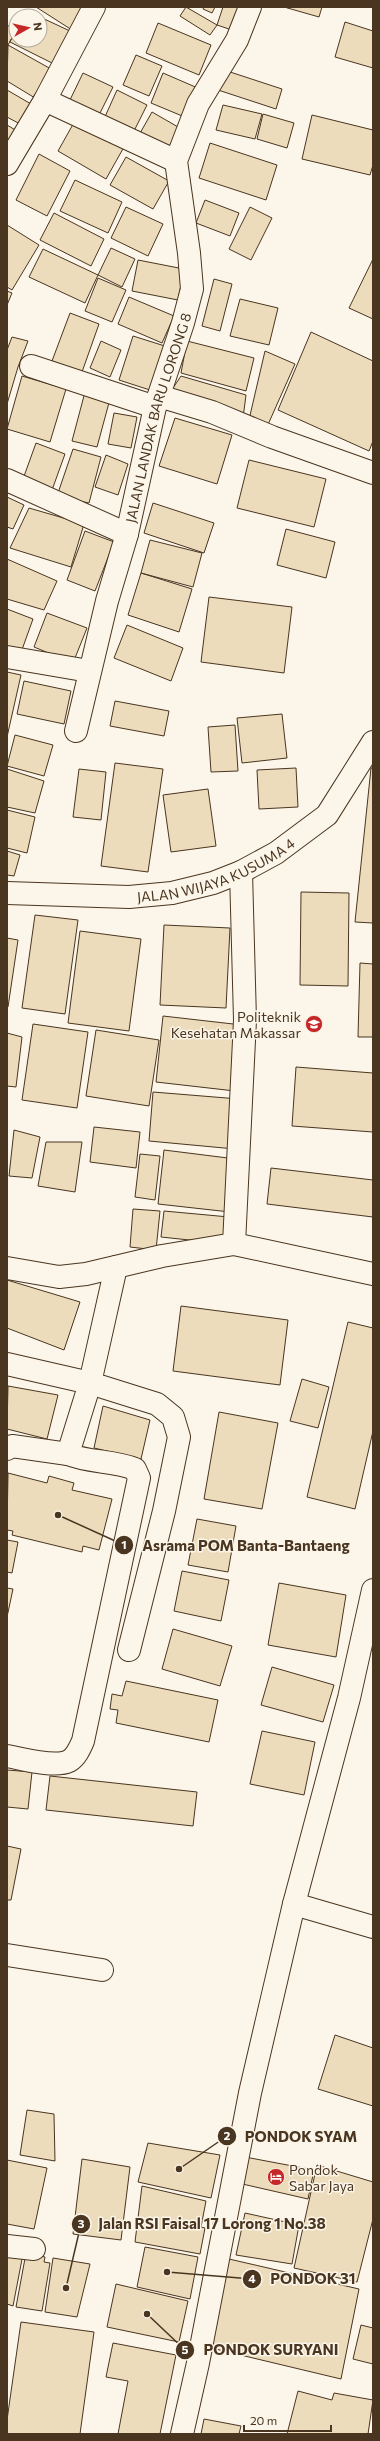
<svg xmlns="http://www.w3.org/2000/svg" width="380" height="2441" viewBox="0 0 380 2441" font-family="Commissioner,sans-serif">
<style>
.building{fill:#ecdcbc;stroke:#4a3520}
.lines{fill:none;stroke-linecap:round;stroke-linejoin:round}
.minor-casing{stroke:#4a3520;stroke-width:24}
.minor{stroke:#fbf6e9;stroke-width:22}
.labels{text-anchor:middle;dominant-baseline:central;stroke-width:3;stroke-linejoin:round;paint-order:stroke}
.street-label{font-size:14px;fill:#4a3520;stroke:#fbf6e9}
.poi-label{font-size:14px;fill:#4a3520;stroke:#fbf6e9;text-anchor:end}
.leader{fill:none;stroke:#4a3520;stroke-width:1.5}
.callout-dot{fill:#4a3520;stroke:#fbf6e9;stroke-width:1.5}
.mark-label{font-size:12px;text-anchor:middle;font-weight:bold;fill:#fff}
.callout-label{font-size:15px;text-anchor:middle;font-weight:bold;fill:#4a3520;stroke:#fbf6e9;stroke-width:3;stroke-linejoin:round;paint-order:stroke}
</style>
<rect width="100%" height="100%" fill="#fbf6e9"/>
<path class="building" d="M36,7h50l-14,23z
M186,7l31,18 -7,10 -30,-19z
M204,7h11l-3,6 -9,-4z
M223,7h23l-8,25 -21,-7z
M284,7h38l-3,10z
M25,10l13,6h-16z
M40,17l30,14 -16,33 -44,-22 6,-13v11h24z
M345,22l28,9v37l-38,-11z
M158,23l53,22 -12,30 -53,-22z
M7,25l9,5 -9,17z
M8,45l43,24 -16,29 -28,-17z
M136,55l26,11 -13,30 -26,-11z
M224,70l58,19 -6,20 -58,-19z
M83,73l30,14 -16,32 -29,-15z
M163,73l37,16 -13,29 -36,-15z
M7,90l24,14 -11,20 -13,-7z
M117,90l30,15 -14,28 -29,-14z
M223,105l39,9 -7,25 -39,-9z
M152,112l33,19 -12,23 -34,-19z
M263,114l31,9 -7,25 -30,-9z
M312,115l61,15v35l-3,10 -68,-16z
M76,119l48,28 -18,32 -48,-28z
M7,125l15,9 -15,25z
M210,143l67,22 -11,35 -67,-22z
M39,154l31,17 -23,45 -31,-16z
M126,157l43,24 -16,28 -43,-24z
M75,180l47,22 -14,31 -48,-22z
M205,200l34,13 -9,23 -34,-13z
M126,207l37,17 -15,32 -37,-18z
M250,207l22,11 -21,42 -22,-11z
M54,213l50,26 -13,27 -51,-26z
M7,225l32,20 -27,45 -5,-3z
M111,248l24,11 -13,28 -24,-12z
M43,249l55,26 -13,28 -56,-26z
M373,259v60l-24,-11z
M138,260l46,9 -6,31 -46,-9z
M98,278l28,12 -14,32 -27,-11z
M214,279l18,5 -12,47 -18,-5z
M7,291l5,2 -5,12z
M129,297l45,19 -12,27 -44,-19z
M240,299l38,9 -9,37 -39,-9z
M70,313l29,11 -17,48 -30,-11z
M311,332l62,29v80l-4,10 -91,-41z
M133,336l35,11 -15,44 -34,-11z
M12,337l16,4 -10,26 -11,37v-54z
M101,341l20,9 -11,27 -20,-9z
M187,341l67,17 -8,33 -65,-18z
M265,351l30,13 -29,65 -18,-5z
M22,376l44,13 -16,53 -43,-13z
M181,376l65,19 -3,23 -72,-27z
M85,392l25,7 -13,48 -25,-6z
M114,413l23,4 -6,31 -23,-4z
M175,418l57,17 -15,49 -58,-18z
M36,443l29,11 -13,36 -29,-11z
M73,449l28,8 -12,46 -32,-7z
M106,455l22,9 -10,31 -23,-8z
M249,460l77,19 -12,48 -77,-19z
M7,497l17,8 -11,24 -6,-2z
M153,503l61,20 -10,30 -60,-20z
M29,508l55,16 -13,43 -61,-19z
M286,529l49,13 -9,36 -49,-13z
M85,531l29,11 -19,49 -28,-11z
M150,540l52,13 -9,34 -52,-14z
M7,559l50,22 -13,29 -37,-11z
M141,573l51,16 -13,43 -51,-17z
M209,597l83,10 -8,66 -83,-11z
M7,609l26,10 -14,39 -12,-4z
M47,613l40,15 -14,35 -39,-16z
M127,625l56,23 -12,33 -57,-23z
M7,672l14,3 -14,62z
M24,681l47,10 -7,33 -47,-10z
M115,701l54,10 -5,25 -54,-10z
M282,714l5,44 -45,5 -5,-45z
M235,725l3,46 -27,1 -3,-45z
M15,735l38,10 -9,31 -37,-10z
M115,763l48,6 -15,103 -47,-6z
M296,768l2,39 -39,2 -2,-39z
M371,768h2v155l-18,-1z
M7,769l37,12 -9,32 -28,-6z
M79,769l27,3 -5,48 -28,-3z
M208,789l8,57 -45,6 -8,-57z
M7,810l28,7 -8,36 -20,-5z
M7,851l13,4 -6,21 -7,-1z
M301,892l48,1 -1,93 -48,-1z
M35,915l43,5 -13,94 -43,-6z
M164,925l66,3 -4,80 -66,-3z
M80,931l61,8 -12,92 -61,-8z
M7,938l11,2 -10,67h-1z
M360,963l13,1v73h-15z
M163,1016l79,9 -7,66 -79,-9z
M33,1024l55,8 -11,76 -55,-8z
M96,1030l63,10 -10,66 -63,-10z
M7,1033l15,4 -6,50 -9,-1z
M296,1067l77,6v59l-81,-6z
M153,1092l86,7 -4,50 -86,-8z
M94,1127l46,5 -4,36 -46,-6z
M14,1130l26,7 -8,41 -23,-2z
M46,1142h36l-7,50 -37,-6z
M164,1150l72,9 -6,53 -72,-8z
M140,1154l20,2 -5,44 -20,-3z
M271,1168l102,12v37l-106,-13z
M133,1209l27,2 -4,39 -26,-3z
M164,1211l65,6 -2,27 -66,-7z
M7,1280l73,22 -16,48 -57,-22z
M181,1306l107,14 -8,65 -107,-14z
M348,1322l25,6v103l-18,78 -48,-12z
M302,1379l27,8 -11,41 -28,-7z
M8,1386l50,9 -11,44 -40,-10z
M103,1406l47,14 -9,39 -47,-11z
M219,1412l59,11 -16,86 -58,-10z
M8,1473l39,10 2,-7 25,7 -2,7 40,9 -13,51 -16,-4 -1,6 -70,-17 1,-4 -6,-1z
M197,1519l39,7 -8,46 -40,-7z
M7,1540l11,2 -6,31 -5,-1z
M182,1571l47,9 -8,41 -47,-10z
M279,1583l67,12 -10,62 -68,-12z
M7,1588l6,1 -6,28z
M173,1629l59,17 -12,40 -58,-17z
M272,1667l62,18 -11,37 -62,-17z
M126,1681l92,19 -9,42 -93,-19 2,-13 -8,-1 2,-15 10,2z
M262,1731l53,11 -11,53 -54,-11z
M7,1770l25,2 -4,37 -21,-2z
M50,1776l147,16 -4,34 -147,-16z
M7,1846l14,3 -10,51h-4z
M335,2035l38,13v58l-55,-17z
M27,2110l27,4 1,47 -35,-6z
M148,2143l72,12 -9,43 -73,-16z
M245,2157l69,13 -6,29 -70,-16z
M82,2159l48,8 -9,73 -48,-6z
M7,2160l40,8 -13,61 -27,-5z
M317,2165l56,17v37l-16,63 -63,-14z
M142,2186l64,15 -5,26 4,1 -5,26 -65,-12z
M245,2213l54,12 -7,39 -56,-9z
M145,2247l53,10 -8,42 -53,-12z
M7,2250l16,4 -10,52 -6,-2z
M26,2253l19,4 -1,5 6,1 -8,48 -26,-4z
M53,2258l37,6 -13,53 -32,-5z
M229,2259l130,30 -18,90 -134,-32z
M116,2284l72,17 -9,41 -72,-15z
M21,2322l73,10 -14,102h-73v-14z
M361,2325l12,3v36l-20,-5z
M113,2343l63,12 -16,79h-42l10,-53 -22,-4z
M298,2391l34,9 2,-7 39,7 -5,34h-81z
M204,2419l37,7 -2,8h-38z"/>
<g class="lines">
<defs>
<g id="minor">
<path d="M45,100l131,61"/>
<path d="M7,164l38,-64 49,-93"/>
<path d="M31,366l124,41"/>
<path d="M159,396l53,16 60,25 101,36"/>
<path d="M7,480l120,54"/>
<path d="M7,657l82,14"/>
<path id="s1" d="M76,731l31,-130 20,-67 28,-127 28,-84 9,-34 -3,-36 -13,-92 22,-57 39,-64 13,-33"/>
<path d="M241,872l4,148 -11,224 139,30"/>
<path id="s2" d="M7,893l122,4 43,-4 41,-10 28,-11 35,-19 51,-38 46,-73"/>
<path d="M116,1267l-26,116 67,21 16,13 6,20 -15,74 -35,139"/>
<path d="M7,1268l52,9 27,-3 76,-18 72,-12"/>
<path d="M7,1364l83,19 -22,71c21,9 45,6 67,15l4,9 -56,263c-3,7 -7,16 -14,20 -14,7 -46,-2 -62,-5"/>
<path d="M7,1449l5,-3 56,8"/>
<path d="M294,1904l79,23"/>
<path d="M7,1955l95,15"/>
<path d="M7,2246l27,3"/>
<path d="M182,2434l16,-71 52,-270 44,-189 55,-206 24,-108"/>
</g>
</defs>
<use href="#minor" class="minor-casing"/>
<use href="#minor" class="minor"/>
</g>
<defs>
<symbol id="university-disc" viewBox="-11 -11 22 22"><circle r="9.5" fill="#c62828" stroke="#fbf6e9"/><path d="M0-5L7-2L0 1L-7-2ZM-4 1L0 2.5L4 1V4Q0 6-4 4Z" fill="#fff"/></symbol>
<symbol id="hotel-disc" viewBox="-11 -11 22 22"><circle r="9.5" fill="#c62828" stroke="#fbf6e9"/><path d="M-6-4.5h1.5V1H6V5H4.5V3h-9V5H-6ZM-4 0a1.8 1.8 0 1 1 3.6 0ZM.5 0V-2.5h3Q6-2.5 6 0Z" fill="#fff"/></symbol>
</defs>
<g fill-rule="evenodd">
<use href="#university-disc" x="304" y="1014" width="20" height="20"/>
<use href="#hotel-disc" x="266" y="2167" width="20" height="20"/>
</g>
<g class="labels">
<g class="street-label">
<text stroke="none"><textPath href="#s1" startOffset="324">JALAN LANDAK BARU LORONG 8</textPath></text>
<text stroke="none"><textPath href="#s2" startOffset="214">JALAN WIJAYA KUSUMA 4</textPath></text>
</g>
<g class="poi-label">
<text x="301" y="1016">Politeknik<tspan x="301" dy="16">Kesehatan Makassar</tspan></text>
<text x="289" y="2169" text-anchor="start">Pondok<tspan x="289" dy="16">Sabar Jaya</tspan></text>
</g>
</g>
<path class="leader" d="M58 1515L124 1545M179 2169L227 2136M66 2288L81 2224M167 2272L252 2279M147 2314L185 2350"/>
<g class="callout-dot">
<circle cx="58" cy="1515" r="4"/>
<circle cx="179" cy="2169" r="4"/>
<circle cx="66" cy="2288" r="4"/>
<circle cx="167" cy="2272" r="4"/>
<circle cx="147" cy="2314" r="4"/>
<circle cx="124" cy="1545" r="10"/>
<circle cx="227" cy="2136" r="10"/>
<circle cx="81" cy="2224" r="10"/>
<circle cx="252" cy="2279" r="10"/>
<circle cx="185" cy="2350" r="10"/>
</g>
<g class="mark-label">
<text x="124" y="1549">1</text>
<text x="227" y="2140">2</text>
<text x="81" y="2228">3</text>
<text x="252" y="2283">4</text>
<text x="185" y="2354">5</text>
</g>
<g class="callout-label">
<text x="246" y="1551">Asrama POM Banta-Bantaeng</text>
<text x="301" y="2142">PONDOK SYAM</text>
<text x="212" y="2229">Jalan RSI Faisal 17 Lorong 1 No.38</text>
<text x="313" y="2284">PONDOK 31</text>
<text x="271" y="2355">PONDOK SURYANI</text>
</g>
<rect width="380" height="2441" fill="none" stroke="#4a3520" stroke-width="16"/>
<g transform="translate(28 28) rotate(82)"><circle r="19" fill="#fbf6e9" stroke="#b4a999"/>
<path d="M0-3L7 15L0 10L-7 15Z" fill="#c62828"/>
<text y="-6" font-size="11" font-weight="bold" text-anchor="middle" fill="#4a3520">N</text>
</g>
<path d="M244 2425v6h87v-6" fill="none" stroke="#4a3520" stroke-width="2"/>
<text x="250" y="2425" font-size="12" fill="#4a3520" stroke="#fbf6e9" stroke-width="3" paint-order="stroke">20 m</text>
</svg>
